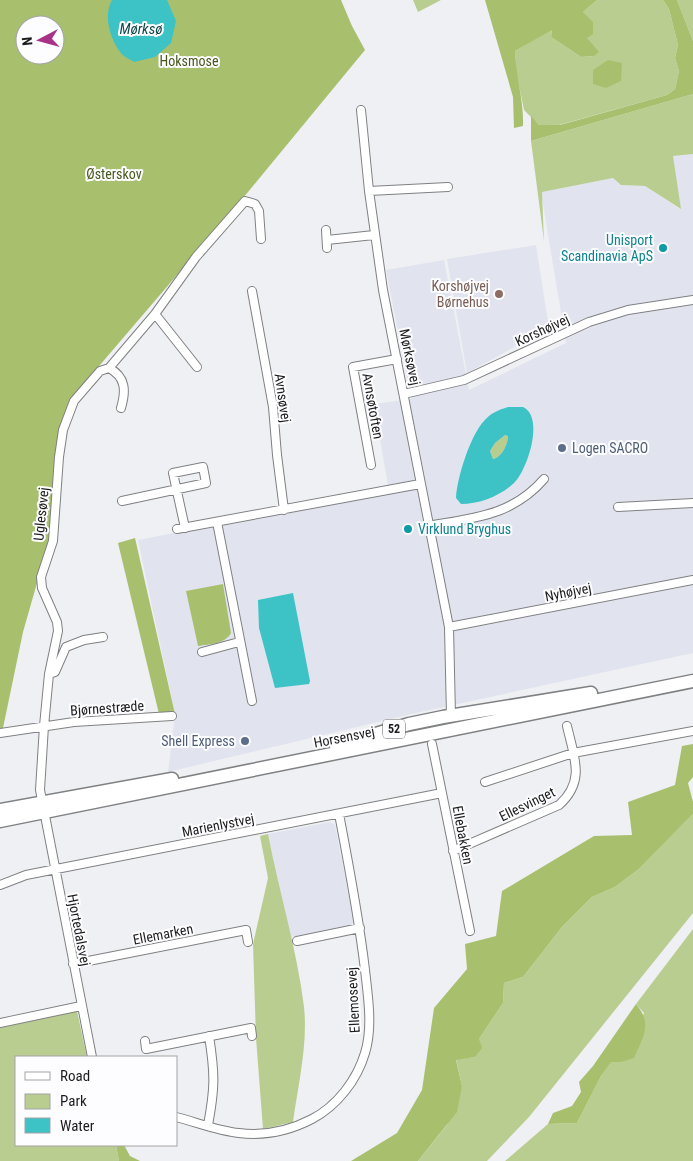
<svg xmlns="http://www.w3.org/2000/svg" width="693" height="1161" viewBox="0 0 693 1161" font-family="'Roboto Condensed',sans-serif">
<style>
.built{fill:#e1e4ee}
.green{fill:#bacd90}
.forest{fill:#a8c06e;fill-rule:evenodd}
.water{fill:#3dc2c5;fill-rule:evenodd}
.lines{fill:none;stroke-linecap:round;stroke-linejoin:round}
.street-casing{stroke:#7f8082;stroke-width:10}
.primary-casing{stroke:#7f8082;stroke-width:15}
.street{stroke:#fff;stroke-width:8}
.primary{stroke:#fff;stroke-width:12}
.culture-dot{fill:#0f9aa8;stroke:#fdfdff;stroke-width:2}
.education-dot{fill:#8d6e63;stroke:#fdfdff;stroke-width:2}
.service-dot{fill:#5c6f8a;stroke:#fdfdff;stroke-width:2}
.labels{text-anchor:middle;dominant-baseline:central;stroke-width:4;stroke-linejoin:round;paint-order:stroke}
.shield{fill:#fdfdff;stroke:#606061;stroke-width:1}
.shield-label{font-size:12px;font-weight:bold;fill:#1c1c1d}
.park-label{font-size:14px;fill:#48581d;stroke:#fdfdff}
.culture-label{font-size:14px;fill:#0d838f;stroke:#fdfdff;text-anchor:end}
.education-label{font-size:14px;fill:#785e54;stroke:#fdfdff;text-anchor:end}
.street-label{font-size:14px;fill:#1c1c1d;stroke:#fdfdff}
.service-label{font-size:14px;fill:#4e5e75;stroke:#fdfdff;text-anchor:start}
.water-label{font-size:15px;font-style:italic;fill:#0d4849;stroke:#fdfdff}
</style>
<rect width="100%" height="100%" fill="#eff0f3"/>
<path class="built" d="M693,154v499l-277,60 -248,59 7,-58 -37,-174 251,-49 -15,-87 37,-5 -25,-129 58,-10 25,130 97,-47 -25,-151 72,-14 8,7 24,1 35,23 -7,-53z
M536,245l13,83 -82,45 -20,-114z
M330,822l5,3 19,97 -3,4 -60,11 -15,-59 -8,-44z"/>
<path class="green" d="M413,0h28l-23,12z
M597,0h66l6,9 9,36 -3,13 4,13 -4,18 -8,6 -108,30h-20l-15,-15 -8,-39 -1,-20 37,-22 -1,8 30,20 13,-1 -7,-18 -4,-26z
M677,0h16v41z
M693,94v60l-20,2 8,53 -36,-23 -24,-1 -8,-7 -71,14 2,49 -13,-100z
M505,435l3,1c0,9 -7,22 -15,23l-3,-8 5,-8z
M693,814v99l-164,204 -42,44h-69l29,-36 15,-39 -6,-27 19,-2 4,-18 24,-36 1,-20 19,-6 39,-50 30,-30 23,-10 24,-18z
M268,834c11,58 29,115 36,173 4,38 -6,78 -11,115l-30,7 -7,-91 -3,-94 15,-66 -8,-42z
M693,929v232h-188l43,-37 29,-1 24,-47 10,-15 10,1 23,-49 -8,-9z
M77,1011l10,46h-71v88h100l3,16h-119v-133z"/>
<path class="forest" d="M0,0h341l11,26 13,24 -117,142 -166,194 -23,51 -10,104 -26,91 -20,96h-3zM25,25h30v30h-30z
M485,0h112l-14,12 10,10v12l-6,4 12,14 -5,4 -13,1 -30,-20 1,-7 -37,21c1,26 9,50 8,75l-9,2 -1,-31z
M663,0h14l16,41v53l-162,47v-25l8,9h21l107,-30 8,-6 4,-18 -4,-13 3,-13 -9,-36z
M608,60l14,3 -1,18 -15,7 -13,-4v-14z
M135,538l40,176h-16l-41,-171z
M223,584l8,49c-6,11 -21,11 -33,13l-12,-55z
M693,744v33l-5,6 5,19v12l-54,55 -24,18 -23,10 -30,30 -39,50 -19,6 -1,20 -24,36 3,9 -7,9 -19,3 6,26 -5,26 -39,49h-67l46,-28 25,-43 12,-82 33,-39 -2,-25 31,-8 6,-45 92,-55 38,-1 -4,-33 47,-17 7,-39z
M636,1004c17,20 7,33 -2,54l-13,4h-10l-10,14 -24,47 -29,1 5,-11 19,-7 9,-14 -2,-10 14,-16z
M116,1145h8l6,11 10,5h-21z"/>
<path class="water" d="M112,0h55l9,21 -5,22 -16,14 -21,5c-4,-3 -10,-5 -13,-9 -11,-13 -18,-38 -9,-53z
M508,407h15c22,10 4,64 -9,76 -14,13 -35,21 -53,21l-5,-6c1,-20 14,-62 28,-77 7,-8 14,-11 24,-14zM505,435l3,1c0,9 -7,22 -15,23l-3,-8 5,-8z
M293,593l17,88 -1,3 -34,4 -16,-60 -1,-28z"/>
<g class="lines">
<defs>
<path id="street" d="M361,110l8,81 14,99 66,337 2,89
M369,191l79,-4
M326,230l1,18
M327,240l47,-5
M252,291l21,116 4,48 7,55
M155,314l42,53
M109,368l46,-54 41,-57 49,-56 10,3 4,7 2,28
M404,394l60,-14 125,-58 39,-12 65,-10
M371,465l-18,-98 44,-8
M122,501l84,-18 -3,-16 -30,6 12,55
M618,507l75,-4
M217,522l35,179
M428,526c45,-8 84,-10 116,-47
M177,529l243,-45
M449,627l244,-47
M202,652l37,-10
M49,674l6,-2 11,-25 18,-7 19,-3
M0,733l74,-11 98,-6
M432,744l38,187
M485,782l88,-29 120,-22
M453,851l106,-46c27,-24 15,-48 8,-79
M0,885l26,-10 416,-82
M297,941l63,-13
M73,964l173,-34 2,12
M0,1023l81,-17
M145,1041l1,8 105,-21 1,8
M92,1057l-52,-267 4,-64 5,-52 9,-43 -1,-9 -15,-34 -1,-11 12,-36 6,-84 4,-27 11,-29 26,-30 9,-3c17,9 17,23 12,40
M176,1117c20,5 42,14 63,16 25,3 50,-2 73,-14 25,-13 45,-39 53,-66 8,-26 3,-56 0,-83 -6,-52 -16,-104 -26,-156
M208,1125c7,-37 7,-51 1,-89"/>
<path id="primary" d="M336,746l73,-22 34,-7 148,-24
M0,810l172,-31
M0,821l693,-140"/>
</defs>
<use href="#street" class="street-casing"/>
<use href="#primary" class="primary-casing"/>
<use href="#street" class="street"/>
<use href="#primary" class="primary"/>
</g>
<g class="culture-dot">
<circle cx="663" cy="248" r="5"/>
<circle cx="408" cy="529" r="5"/>
</g>
<circle class="education-dot" cx="499" cy="294" r="5"/>
<g class="service-dot">
<circle cx="562" cy="448" r="5"/>
<circle cx="245" cy="741" r="5"/>
</g>
<g class="labels">
<rect class="shield" x="383" y="719.5" width="22" height="19" rx="4"/>
<g class="shield-label">
<text x="394" y="729">52</text>
</g>
<g class="park-label">
<text x="189" y="61">Hoksmose</text>
<text x="114" y="174">Østerskov</text>
</g>
<g class="culture-label">
<text x="653" y="240">Unisport<tspan x="653" dy="16">Scandinavia ApS</tspan></text>
<text x="418" y="529" text-anchor="start">Virklund Bryghus</text>
</g>
<g class="education-label">
<text x="489" y="286">Korshøjvej<tspan x="489" dy="16">Børnehus</tspan></text>
</g>
<g class="street-label">
<text transform="translate(542 330) rotate(-25)">Korshøjvej</text>
<text transform="translate(410 357) rotate(78)">Mørksøvej</text>
<text transform="translate(283 398) rotate(82)">Avnsøvej</text>
<text transform="translate(373 406) rotate(80)">Avnsøtoften</text>
<text transform="translate(41 514) rotate(-84)">Uglesøvej</text>
<text transform="translate(568 592) rotate(-11)">Nyhøjvej</text>
<text transform="translate(107 708) rotate(-4)">Bjørnestræde</text>
<text transform="translate(344 737) rotate(-11)">Horsensvej</text>
<text transform="translate(527 804) rotate(-26)">Ellesvinget</text>
<text transform="translate(218 825) rotate(-11)">Marienlystvej</text>
<text transform="translate(463 835) rotate(79)">Ellebakken</text>
<text transform="translate(79 930) rotate(79)">Hjortedalsvej</text>
<text transform="translate(163 934) rotate(-11)">Ellemarken</text>
<text transform="translate(353 1000) rotate(-93)">Ellemosevej</text>
</g>
<g class="service-label">
<text x="572" y="448">Logen SACRO</text>
<text x="235" y="741" text-anchor="end">Shell Express</text>
</g>
<g class="water-label">
<text x="141" y="29">Mørksø</text>
</g>
</g>
<rect x="15" y="1056" width="162" height="90" fill="#fdfdff" stroke="#a3a3a5"/>
<rect x="25" y="1072" width="25" height="8" fill="#ffffff" stroke="#a3a3a5"/>
<text x="60" y="1081" font-size="15" fill="#1c1c1d">Road</text>
<rect x="25" y="1094" width="25" height="15" fill="#bacd90" stroke="#a3a3a5"/>
<text x="60" y="1106" font-size="15" fill="#1c1c1d">Park</text>
<rect x="25" y="1118" width="25" height="15" fill="#3dc2c5" stroke="#a3a3a5"/>
<text x="60" y="1131" font-size="15" fill="#1c1c1d">Water</text>
<g transform="translate(40 40) rotate(264)"><circle r="24" fill="#fdfdff" stroke="#a3a3a5"/>
<path d="M0-4L9 19L0 12L-9 19Z" fill="#a93289"/>
<text y="-8" font-size="14" font-weight="bold" text-anchor="middle" fill="#1c1c1d">N</text>
</g>
</svg>
